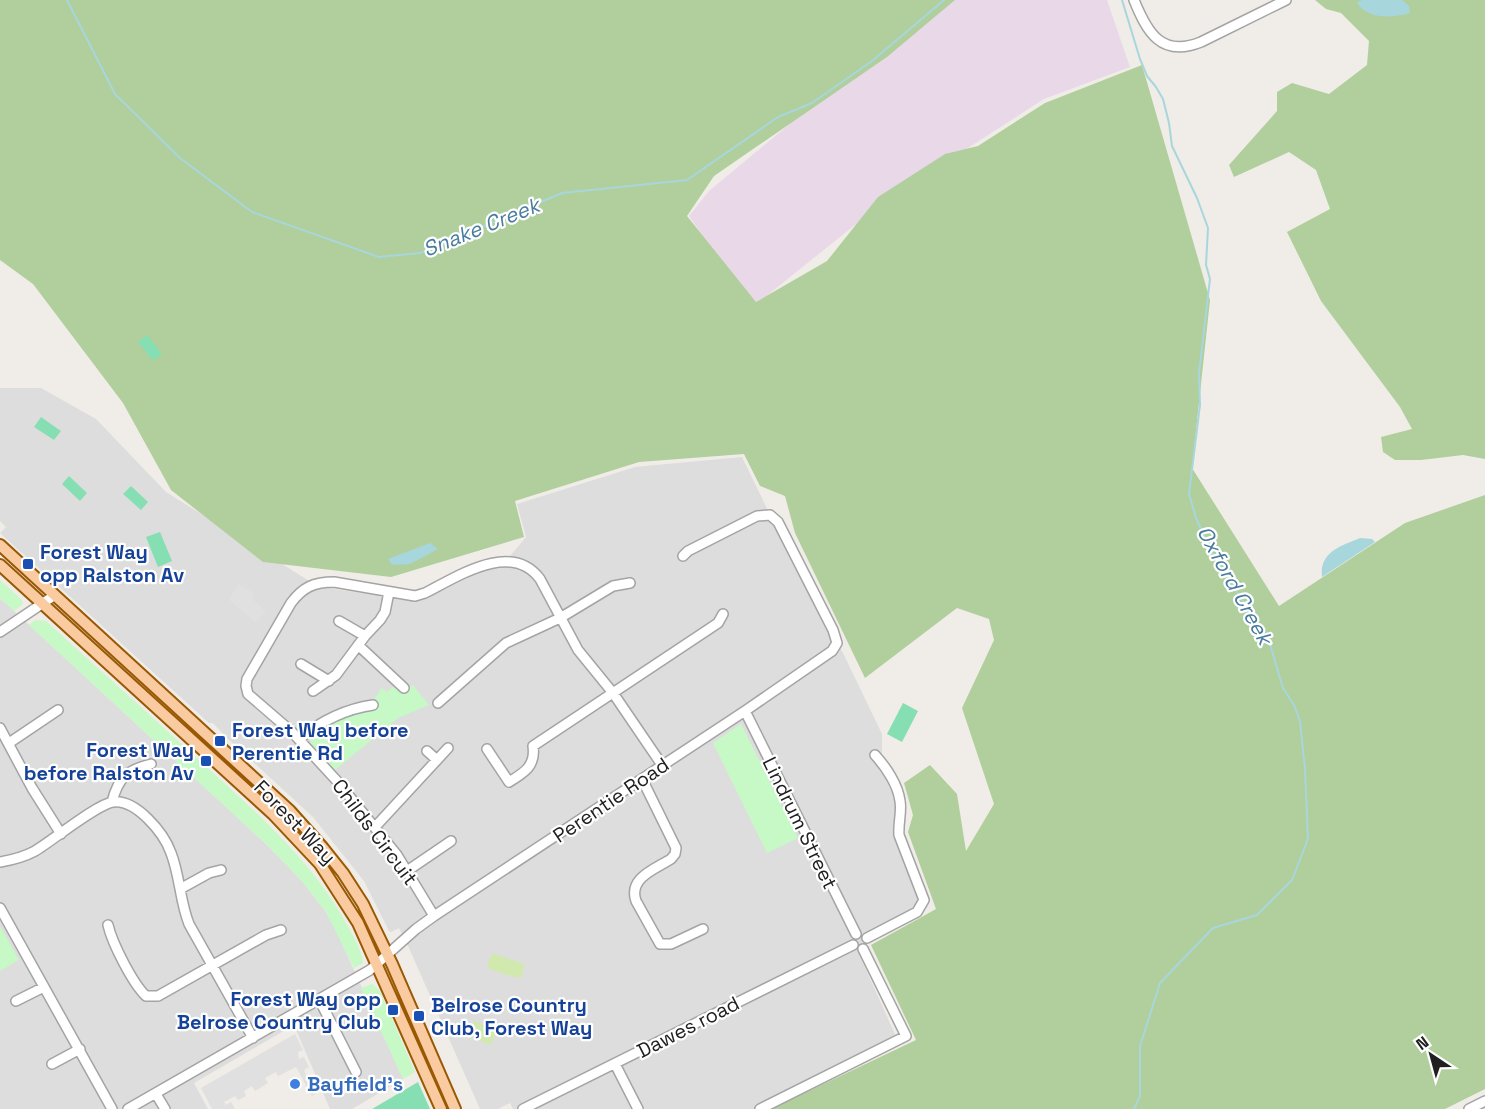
<svg xmlns="http://www.w3.org/2000/svg" width="1485" height="1109" viewBox="0 0 1485 1109" font-family="'Space Grotesk',sans-serif">
<style>
.residential{fill:#dedddd}
.industrial{fill:#e9d9e8}
.grass{fill:#d1e9ae}
.forest{fill:#b0cf9c}
.park{fill:#c6f9c5}
.pitch{fill:#86deb3}
.parking{fill:#e0e0e0}
.water{fill:#a8d6dd}
.lines{fill:none;stroke-linecap:round;stroke-linejoin:round}
.stream{stroke:#a8d6dd;stroke-width:2}
.minor-casing{stroke:#a4a4a4;stroke-width:12}
.major-casing{stroke:#995903;stroke-width:14}
.minor{stroke:#fff;stroke-width:9}
.major{stroke:#facba1;stroke-width:10}
.transit-dot{fill:#1a4fb4;stroke:#fff;stroke-width:2}
.shop-dot{fill:#3f7fe0;stroke:#fff;stroke-width:2}
.labels{text-anchor:middle;dominant-baseline:central;stroke-width:4.5;stroke-linejoin:round;paint-order:stroke}
.transit-label{font-size:20px;font-weight:bold;fill:#164399;stroke:#fff;text-anchor:start}
.street-label{font-size:20px;fill:#202020;stroke:#fff}
.shop-label{font-size:20px;font-weight:bold;fill:#366cbe;stroke:#fff;text-anchor:start}
.water-label{font-size:21px;font-style:italic;fill:#477b9f;stroke:#fff}
</style>
<rect width="100%" height="100%" fill="#f0ece7"/>
<path class="residential" d="M0,388h41l55,31 70,73 153,95 93,13 27,-8 42,-21 19,-3 26,-31 -9,-33 118,-37 107,-10 33,68 69,130 38,79v36l14,33 -3,28 27,73 -51,27 -11,21 41,91 -131,66h-255l-3,-6 -12,6h-18l-71,-161 -10,-20 -8,4 -2,-1 -25,-50 -51,-64 -86,-79 -14,-15h-4l-209,-190 6,-6 -6,-6z
M0,598l267,247 35,36 24,31 10,18 67,149 -51,30h-22l-36,-84 -100,58 14,26h-208z"/>
<path class="industrial" d="M933,0h174l23,67 -86,32 -164,106 -125,100 -17,-18 -49,-71 20,-25 149,-124z"/>
<path class="grass" d="M492,953l32,11 -2,12 -4,2 -27,-8 -4,-4z
M474,1021l23,9 -6,15 -23,-9z"/>
<path class="forest" d="M0,0h955l-68,57 -173,119 -27,40 69,86 71,-41 51,-64 67,-43 33,-8 67,-43 97,-38 68,235 -18,168 87,138 126,-83 80,-28v594l-40,20h-674l145,-69 -45,-95 65,-36 -28,-77 5,-17 -9,-32 26,-18 27,29 9,57 28,-47 -32,-96 32,-68 -5,-21 -32,-11 -92,70 -70,-145 -10,-37 -25,-10 -16,-32 -105,8 -124,39 9,36 -133,40 -128,-15 -92,-72 -48,-87 -90,-119 -33,-24z
M1315,0h170v459l-22,-4 -42,5h-26l-12,-8 -2,-15 31,-8 -12,-22 -79,-106 -34,-69 43,-23 -14,-39 -27,-18 -55,25 -5,-12 48,-54v-19l15,-9 37,11 38,-29 2,-24 -28,-28 -15,-4z"/>
<path class="park" d="M0,580l21,19 2,5 -9,7 -14,-13z
M35,620l11,1c47,43 95,86 142,129 58,54 121,105 159,175 7,12 14,24 16,38l-9,5 -28,-56 -24,-31 -35,-36 -238,-220z
M395,685l8,7 10,-7 16,20 -31,13 -63,52 -24,-26 -1,-7c20,-14 40,-24 65,-27v-7l-3,-1 10,-14 5,4z
M741,724l57,114 -31,15 -54,-110z
M0,926l19,34 -19,11z
M372,984l8,7 35,81 -12,7 -42,-91z"/>
<path class="pitch" d="M147,335l15,19 -9,7 -15,-19z
M41,417l20,14 -7,9 -20,-13z
M69,476l18,17 -7,8 -18,-17z
M131,486l17,16 -7,8 -18,-16z
M160,532l12,29 -14,6 -12,-30z
M903,703l15,8 -16,31 -15,-8z
M418,1082l12,27h-58z"/>
<path class="parking" d="M238,584l16,9 -2,6 14,12 -11,11 -26,-22z
M295,1034l8,16 -5,2 1,7 5,-2 5,10 -5,3 3,8 9,-2 6,14 -10,6 -16,-29 -18,9 -2,-4 -11,6 3,5 -13,8 -3,-5 -8,5 2,5 -8,4 -3,-4 -11,6 2,3 5,-3 4,7h-23l-11,-21z"/>
<path class="water" d="M1361,0h41l7,6 1,7c-18,5 -41,7 -53,-10z
M1360,538l12,1 3,3 -53,35c-3,-25 19,-31 38,-39z
M430,543l8,6 -28,15 -18,1 -4,-6z"/>
<g class="lines">
<path class="stream" d="M67,0l48,94 65,64 72,54 127,45 41,-4 142,-60 125,-13 91,-63 34,-14 60,-42 72,-61
M1122,0l18,59 7,17 9,11 7,12 6,24 3,23 25,52 11,30 -2,37 4,14 -11,94 1,32 -11,89 7,24 15,33 59,93 13,44 11,17 6,16 5,48 3,70 -16,41 -35,35 -44,13 -53,55 -20,63v50l-6,13"/>
<defs>
<path id="minor" d="M1134,0c13,32 27,58 67,42l85,-42
M339,621l26,15
M0,632l55,-37
M358,645l46,43
M301,664l28,17
M313,691l23,-16 29,-39 15,-16 5,-8 4,-20
M438,703l68,-60 54,-25 53,-32 17,-3
M745,711l111,223
M0,728l32,60 29,46
M299,739c22,-18 46,-30 74,-34
M9,743l49,-33
M487,749l22,33c15,-9 27,-16 24,-36l185,-123 5,-9
M427,751l10,9
M642,779l34,69 -1,6 -4,5c-16,10 -43,19 -35,42l24,43h11l32,-15
M112,802c6,-24 15,-32 39,-38
M375,827l73,-79
M0,862c12,-2 24,-5 35,-11 17,-10 62,-47 78,-49 23,-3 51,31 58,51 9,23 9,49 18,71l64,114
M407,871l44,-30
M180,889l29,-16 12,-3
M0,908l112,201
M434,916l-37,-61 -60,-74 -45,-49 -44,-38 -2,-8 1,-7 44,-76c12,-16 23,-21 43,-21l81,14 10,-3c32,-16 86,-53 115,-14l38,71 35,43 49,72
M108,925c4,18 25,59 38,71h12l108,-61 15,-5
M867,938l50,-26 7,-12 -25,-65c-1,-12 3,-23 1,-34 -2,-16 -14,-34 -25,-46
M319,999l37,73
M16,1001l28,-14
M52,1064l28,-15
M615,1064l23,45
M156,1094l9,15
M128,1109l242,-139 46,-41 18,-13 311,-205 87,-60 5,-8 -4,-13 -55,-108 -8,-7 -13,1 -69,35 -5,5
M523,1109l330,-164
M760,1109l146,-73 -43,-87
M1469,1109l16,-8"/>
<path id="major" d="M0,545l290,266 33,37 20,25 20,31 29,60 63,145
M0,565l273,249 47,50 38,59 83,186"/>
</defs>
<use href="#minor" class="minor-casing"/>
<use href="#major" class="major-casing"/>
<use href="#minor" class="minor"/>
<use href="#major" class="major"/>
</g>
<g class="transit-dot">
<rect x="22" y="558" width="12" height="12" rx="3"/>
<rect x="214" y="735" width="12" height="12" rx="3"/>
<rect x="200" y="755" width="12" height="12" rx="3"/>
<rect x="387" y="1004" width="12" height="12" rx="3"/>
<rect x="413" y="1010" width="12" height="12" rx="3"/>
</g>
<circle class="shop-dot" cx="295" cy="1084" r="6"/>
<g class="labels">
<g class="transit-label">
<text x="40" y="552">Forest Way<tspan x="40" dy="23">opp Ralston Av</tspan></text>
<text x="232" y="730">Forest Way before<tspan x="232" dy="23">Perentie Rd</tspan></text>
<text x="194" y="750" text-anchor="end">Forest Way<tspan x="194" dy="23">before Ralston Av</tspan></text>
<text x="381" y="999" text-anchor="end">Forest Way opp<tspan x="381" dy="23">Belrose Country Club</tspan></text>
<text x="431" y="1005">Belrose Country<tspan x="431" dy="23">Club, Forest Way</tspan></text>
</g>
<g class="street-label">
<text transform="translate(611 800) rotate(-34)">Perentie Road</text>
<text transform="translate(295 822) rotate(46)">Forest Way</text>
<text transform="translate(800 823) rotate(64)">Lindrum Street</text>
<text transform="translate(375 832) rotate(53)">Childs Circuit</text>
<text transform="translate(688 1027) rotate(-27)">Dawes road</text>
</g>
<g class="shop-label">
<text x="307" y="1084">Bayfield's</text>
</g>
<g class="water-label">
<text transform="translate(481 227) rotate(-22)">Snake Creek</text>
<text transform="translate(1235 585) rotate(61)">Oxford Creek</text>
</g>
</g>
<g transform="translate(1431 1055) rotate(324)" stroke="#ffffff" stroke-width="4.5" paint-order="stroke">
<path d="M0-4.5L10 22L0 15L-10 22Z" fill="#202020"/>
<text y="-9" font-size="16" font-weight="bold" text-anchor="middle" fill="#202020">N</text>
</g>
</svg>
